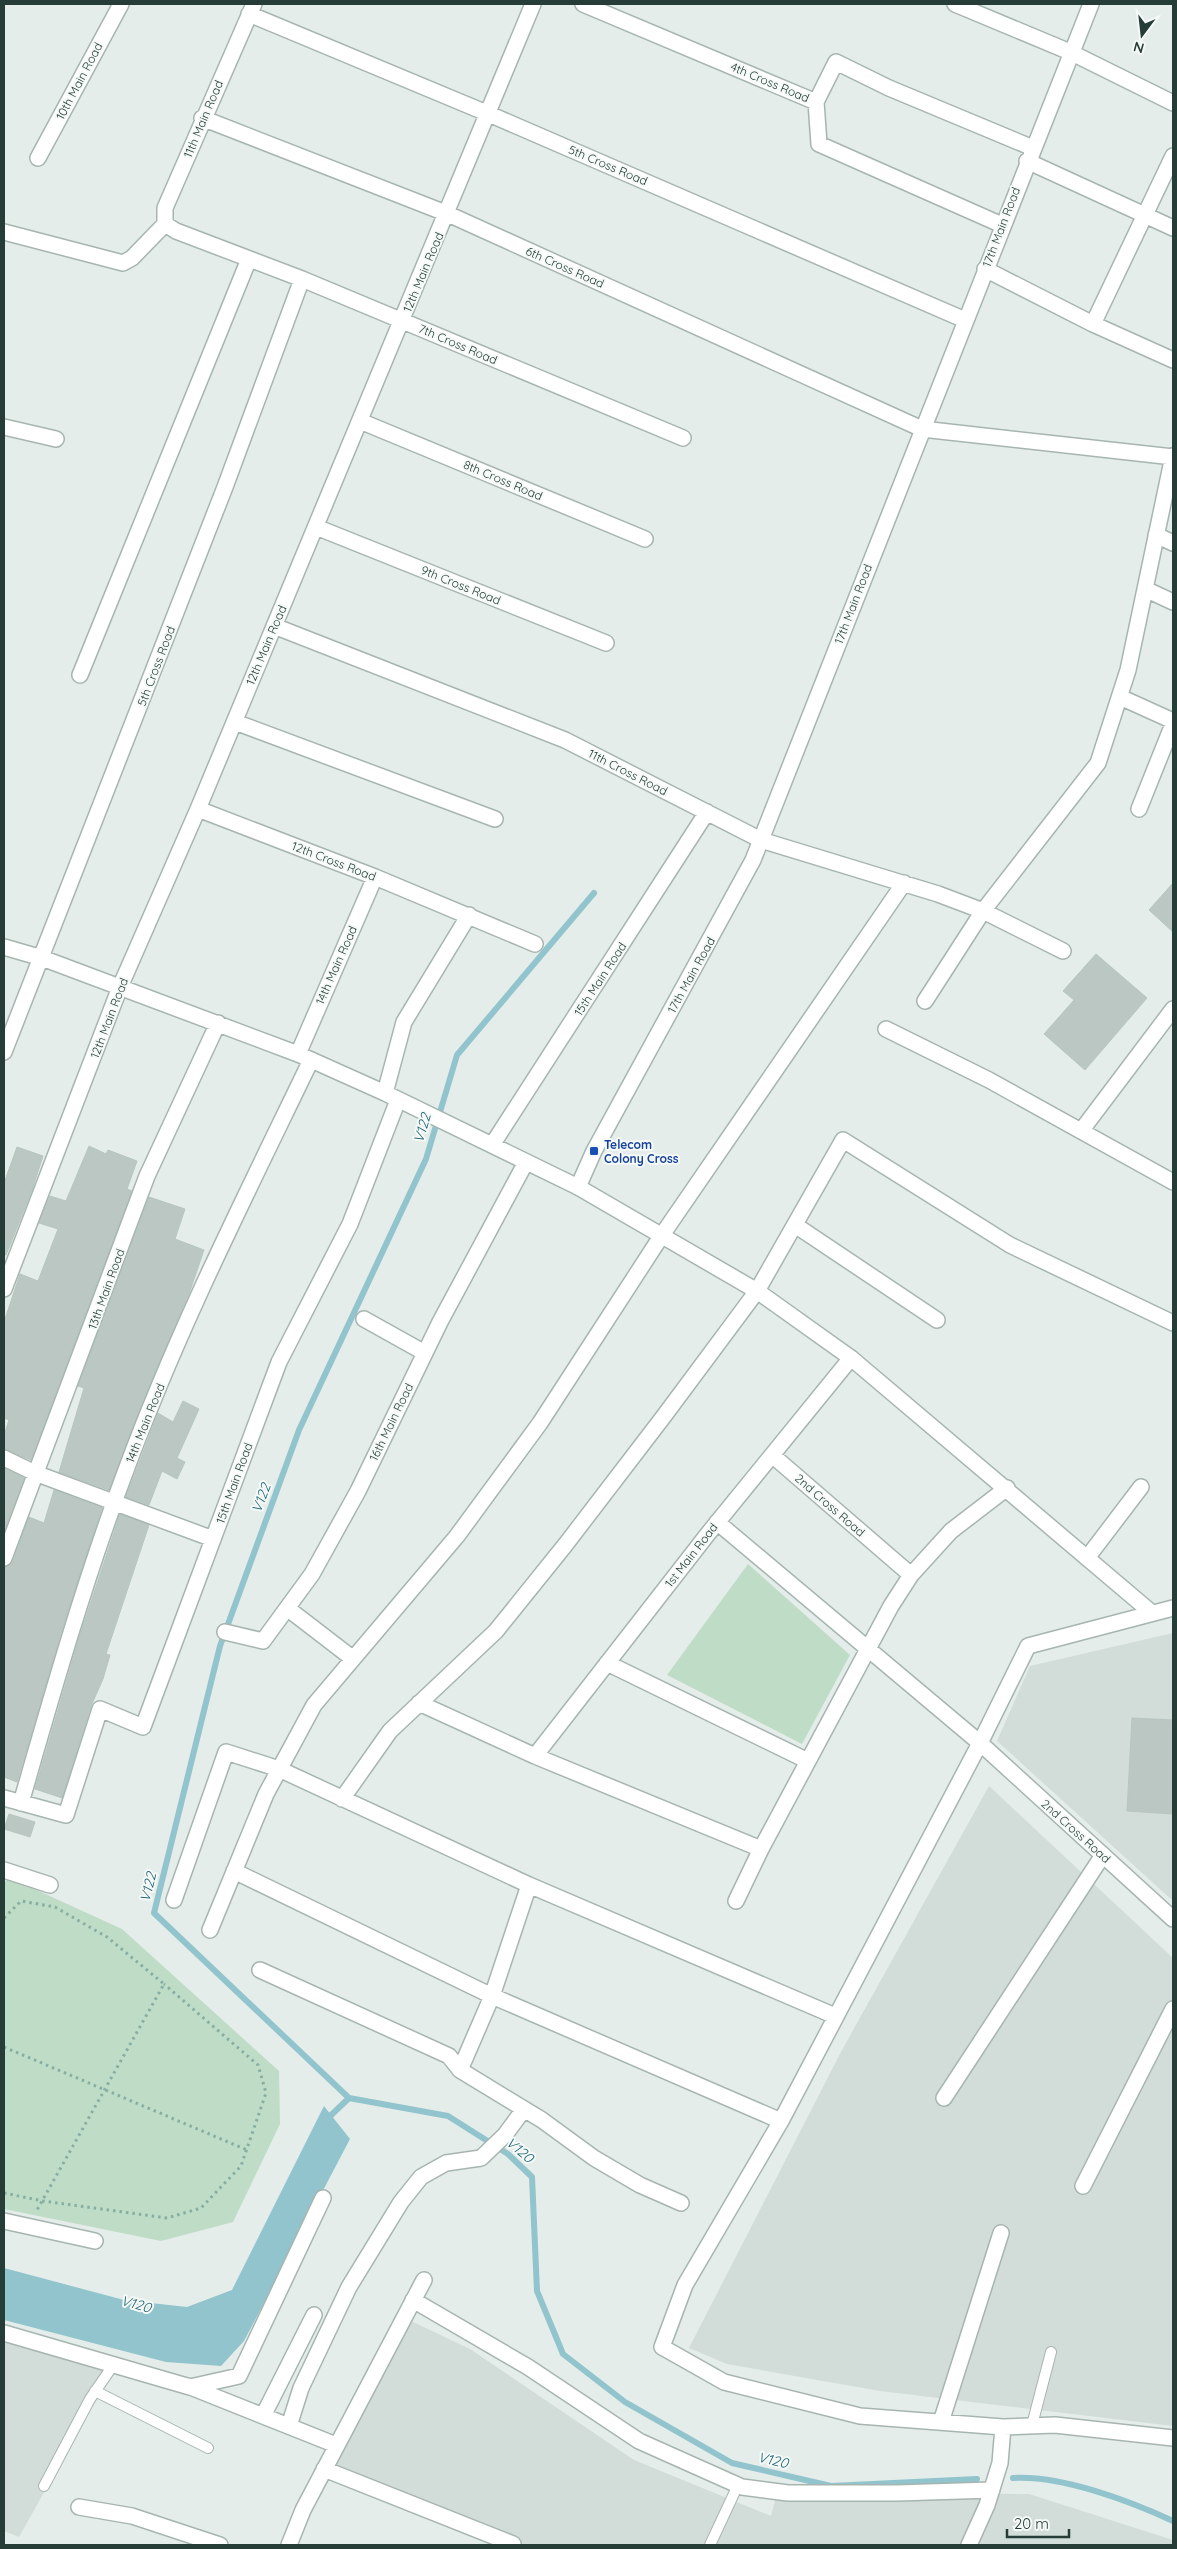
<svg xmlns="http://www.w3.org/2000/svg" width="1177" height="2549" viewBox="0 0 1177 2549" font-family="Quicksand,sans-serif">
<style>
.built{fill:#d2dcd8}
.green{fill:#bfdcc7}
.water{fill:#91c4cd}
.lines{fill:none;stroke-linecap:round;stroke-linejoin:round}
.stream{stroke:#91c4cd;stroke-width:6}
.building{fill:#bac7c2;stroke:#b7c6c0}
.service-casing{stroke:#a7b5b0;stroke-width:12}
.minor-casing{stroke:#a7b5b0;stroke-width:18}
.tertiary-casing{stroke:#a7b5b0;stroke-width:18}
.path{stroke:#87aea2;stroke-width:3;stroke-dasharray:2.5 4;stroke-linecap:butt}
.service{stroke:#fff;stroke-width:10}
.minor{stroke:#fff;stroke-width:15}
.tertiary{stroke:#fff;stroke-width:15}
.transit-dot{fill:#1a4fb4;stroke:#f5f9f7;stroke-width:2}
.labels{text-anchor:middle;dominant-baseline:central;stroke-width:4;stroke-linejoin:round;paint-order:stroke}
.street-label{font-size:12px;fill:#253d36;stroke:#f5f9f7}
.transit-label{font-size:12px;font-weight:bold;fill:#164399;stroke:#f5f9f7;text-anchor:start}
.water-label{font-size:14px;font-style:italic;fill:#236775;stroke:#f5f9f7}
</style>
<rect width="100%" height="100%" fill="#e4ede9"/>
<path class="built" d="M1173,1633v268l-176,-160 33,-75z
M989,1786l184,172v468l-293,-35 -153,-27 -38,-16 153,-298z
M411,2321l59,28 164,111 137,56 6,-23 252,1 144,46v5h-660l-178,-78z
M4,2341l108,30 -93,166 -15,-6z"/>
<path class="green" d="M748,1564l102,91 -48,89 -135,-69z
M8,1877l114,52 157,142 1,53 -47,98 -72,19 -157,-32v-325z"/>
<path class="water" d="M324,2106l26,33 -106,202 -23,25 -55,-4 -162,-42v-52l120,32 63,7 45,-17z"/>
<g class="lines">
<path class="stream" d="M349,2098l-195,-185 66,-267 79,-216 127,-271 31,-104 137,-162
M326,2120l23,-22 99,18 60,38 24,23 5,114 26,63 62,48 107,61 99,23 146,-7
M1013,2478c48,-3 117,23 160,43"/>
</g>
<path class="building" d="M1173,883v49l-24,-22z
M1096,954l51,44 -62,72 -41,-36 30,-34 -11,-9z
M89,1146l17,8 2,-4 29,11 -10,28 5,2 -101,269 -27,-11v-14l5,-15 -5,-2v-96l16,-48 18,7 20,-52 -19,-6 11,-27 16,5z
M17,1147l26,9 -11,34 -26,65h-2v-72z
M149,1197l36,12 -10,30 29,11 -14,41 -52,123 -29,76 -50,-18 25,-84 -6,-2z
M183,1401l16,8 -22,49 8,4 -8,17 -15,-8 -13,34 -23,-8 32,-84 15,9z
M4,1468l20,10 -20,54z
M54,1490l48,18 -41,125 -44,149 -13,-5v-210l9,-6 16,-44 15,6z
M120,1514l29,11 -43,129 4,1 -7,24 -12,27 -29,92 -27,-9 44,-151z
M1132,1718l41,2v94l-46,-3z
M9,1814l26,8 -5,15 -26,-8z"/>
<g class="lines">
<defs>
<path id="service" d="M95,2391l113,57
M1032,2425l19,-73
M44,2486l46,-87 24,-35
M710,2545l28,-60"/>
<path id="minor" d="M254,4l-89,204v16l11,7 126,48 381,159
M583,4l233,98 3,42 183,81
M249,14l240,100 476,206
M1070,52l103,51
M816,102l20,-40 53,26 144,60
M202,118l246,96 474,215 251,28
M38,158l83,-154
M1027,161l146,67
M4,232l119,31 9,-5 33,-34
M985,269l108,55 80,36
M1093,324l80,-168
M360,421l285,118
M4,427l52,12
M316,527l290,116
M1156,535l17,8
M1145,589l28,13
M274,626l291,114 196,100 177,54 45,17 80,40
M80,675l169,-416
M1120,697l53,24
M235,722l260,97
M198,809l177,68 160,67
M1139,809l34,-85
M4,947l38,11 256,96 87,39 193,94
M925,1001l58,-90 115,-148 30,-93 45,-214
M886,1029l103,51 184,102
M4,1052l221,-565 77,-208
M298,1054l77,-177
M385,1093l19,-71 65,-107
M1081,1131l92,-122
M492,1145l215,-333
M795,1225l142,95
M4,1289l116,-302 78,-178 335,-805
M364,1319l61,34
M772,1455l139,120
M4,1458l31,15 178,66
M717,1522l263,221 -199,378 -96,164 -23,62 62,35 136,34 143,11 52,-2 118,13
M4,1558l143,-382 71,-153
M1087,1558l54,-71
M287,1608l65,50
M225,1632l38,9 49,-67 46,-83 82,-169 86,-160
M607,1663l201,98
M419,1703l116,53 226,93
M535,1756l172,-221 144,-177
M4,1798l62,17 34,-106 43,18 136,-365 71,-138 48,-124
M342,1799l48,-68 106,-100 70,-87 98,-128 93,-125 86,-151 167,105 163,78
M21,1803c32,-112 64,-224 105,-333 52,-141 120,-275 185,-410
M4,1870l46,15
M234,1871l258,125 289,125
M174,1900l52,-148 53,17 250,116 306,131
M736,1901l25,-52 130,-243 20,-31 40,-44 56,-43
M210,1930l56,-136 48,-89 143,-169 83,-113 122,-188 242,-352
M260,1970l189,86 11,14 82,50 52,38 46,27 41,18
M460,2070l32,-74 37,-111
M944,2098l159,-243
M1083,2186l90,-177
M4,2221l91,20
M413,2300l115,67 111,74 103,46 46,6h109l95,-3
M4,2333l186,54 49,-11 84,-178
M188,2386l148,59
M263,2416l51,-101
M941,2422l60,-189
M289,2426l12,-38 48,-101 52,-85 20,-25 25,-14 35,-5 24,-23 19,-26
M324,2469l189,75
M79,2507l53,9 88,29
M289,2545l14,-35 121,-230
M969,2545l18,-40 13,-42 3,-36"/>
<path id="tertiary" d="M955,4l115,48
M1091,4l-338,856 -159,291 -16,36 179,104 94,67 301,255
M1173,1608l-145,38 -48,97 193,176"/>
</defs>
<use href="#service" class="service-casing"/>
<use href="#minor" class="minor-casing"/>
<use href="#tertiary" class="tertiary-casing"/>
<path class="path" d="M4,1918l17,-17 34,6 52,30 57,47 -127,226
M4,2047l243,103
M4,2193l39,8 124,17 34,-10 40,-42 25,-73 -8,-28 -94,-81"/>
<use href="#service" class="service"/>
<use href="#minor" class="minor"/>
<use href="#tertiary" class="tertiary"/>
</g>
<rect class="transit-dot" x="589" y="1146" width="10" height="10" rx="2.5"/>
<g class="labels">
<g class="street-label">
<text transform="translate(79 81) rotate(-62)">10th Main Road</text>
<text transform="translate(770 82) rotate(23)">4th Cross Road</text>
<text transform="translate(203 119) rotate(-67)">11th Main Road</text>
<text transform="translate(608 165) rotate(23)">5th Cross Road</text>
<text transform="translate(1001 227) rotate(-69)">17th Main Road</text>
<text transform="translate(565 267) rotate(24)">6th Cross Road</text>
<text transform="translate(423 272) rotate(-67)">12th Main Road</text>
<text transform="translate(458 344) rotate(23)">7th Cross Road</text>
<text transform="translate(503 480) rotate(23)">8th Cross Road</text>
<text transform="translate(461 585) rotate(22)">9th Cross Road</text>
<text transform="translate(853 604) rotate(-69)">17th Main Road</text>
<text transform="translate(266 645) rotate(-67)">12th Main Road</text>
<text transform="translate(156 666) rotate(-69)">5th Cross Road</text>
<text transform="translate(628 772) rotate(27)">11th Cross Road</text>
<text transform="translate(334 861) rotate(21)">12th Cross Road</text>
<text transform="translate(336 965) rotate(-66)">14th Main Road</text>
<text transform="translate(691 975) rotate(-61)">17th Main Road</text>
<text transform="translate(600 979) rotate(-57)">15th Main Road</text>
<text transform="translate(109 1018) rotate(-69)">12th Main Road</text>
<text transform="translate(106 1289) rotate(-70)">13th Main Road</text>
<text transform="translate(391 1422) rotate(-64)">16th Main Road</text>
<text transform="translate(145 1423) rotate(-68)">14th Main Road</text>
<text transform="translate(234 1483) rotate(-70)">15th Main Road</text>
<text transform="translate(830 1505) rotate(41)">2nd Cross Road</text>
<text transform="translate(691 1555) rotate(-52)">1st Main Road</text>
<text transform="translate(1076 1831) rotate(42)">2nd Cross Road</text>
</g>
<g class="transit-label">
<text x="604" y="1144">Telecom<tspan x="604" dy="14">Colony Cross</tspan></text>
</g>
<g class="water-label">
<text transform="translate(422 1128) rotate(-74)">V122</text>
<text transform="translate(261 1498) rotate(-70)">V122</text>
<text transform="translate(148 1887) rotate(-76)">V122</text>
<text transform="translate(520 2150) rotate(40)">V120</text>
<text transform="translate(136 2304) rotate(15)">V120</text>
<text transform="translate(773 2460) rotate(13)">V120</text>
</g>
</g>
<rect width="1177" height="2549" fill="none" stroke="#253d36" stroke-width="10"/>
<g transform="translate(1142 35) rotate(195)" stroke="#f5f9f7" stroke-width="4" paint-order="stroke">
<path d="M0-4L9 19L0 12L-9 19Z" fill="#253d36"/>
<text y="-8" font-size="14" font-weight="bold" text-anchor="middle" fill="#253d36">N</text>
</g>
<path d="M1007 2529v8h62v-8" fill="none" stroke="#253d36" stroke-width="2.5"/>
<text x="1014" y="2529" font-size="15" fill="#253d36" stroke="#f5f9f7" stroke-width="4" paint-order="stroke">20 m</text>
</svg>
